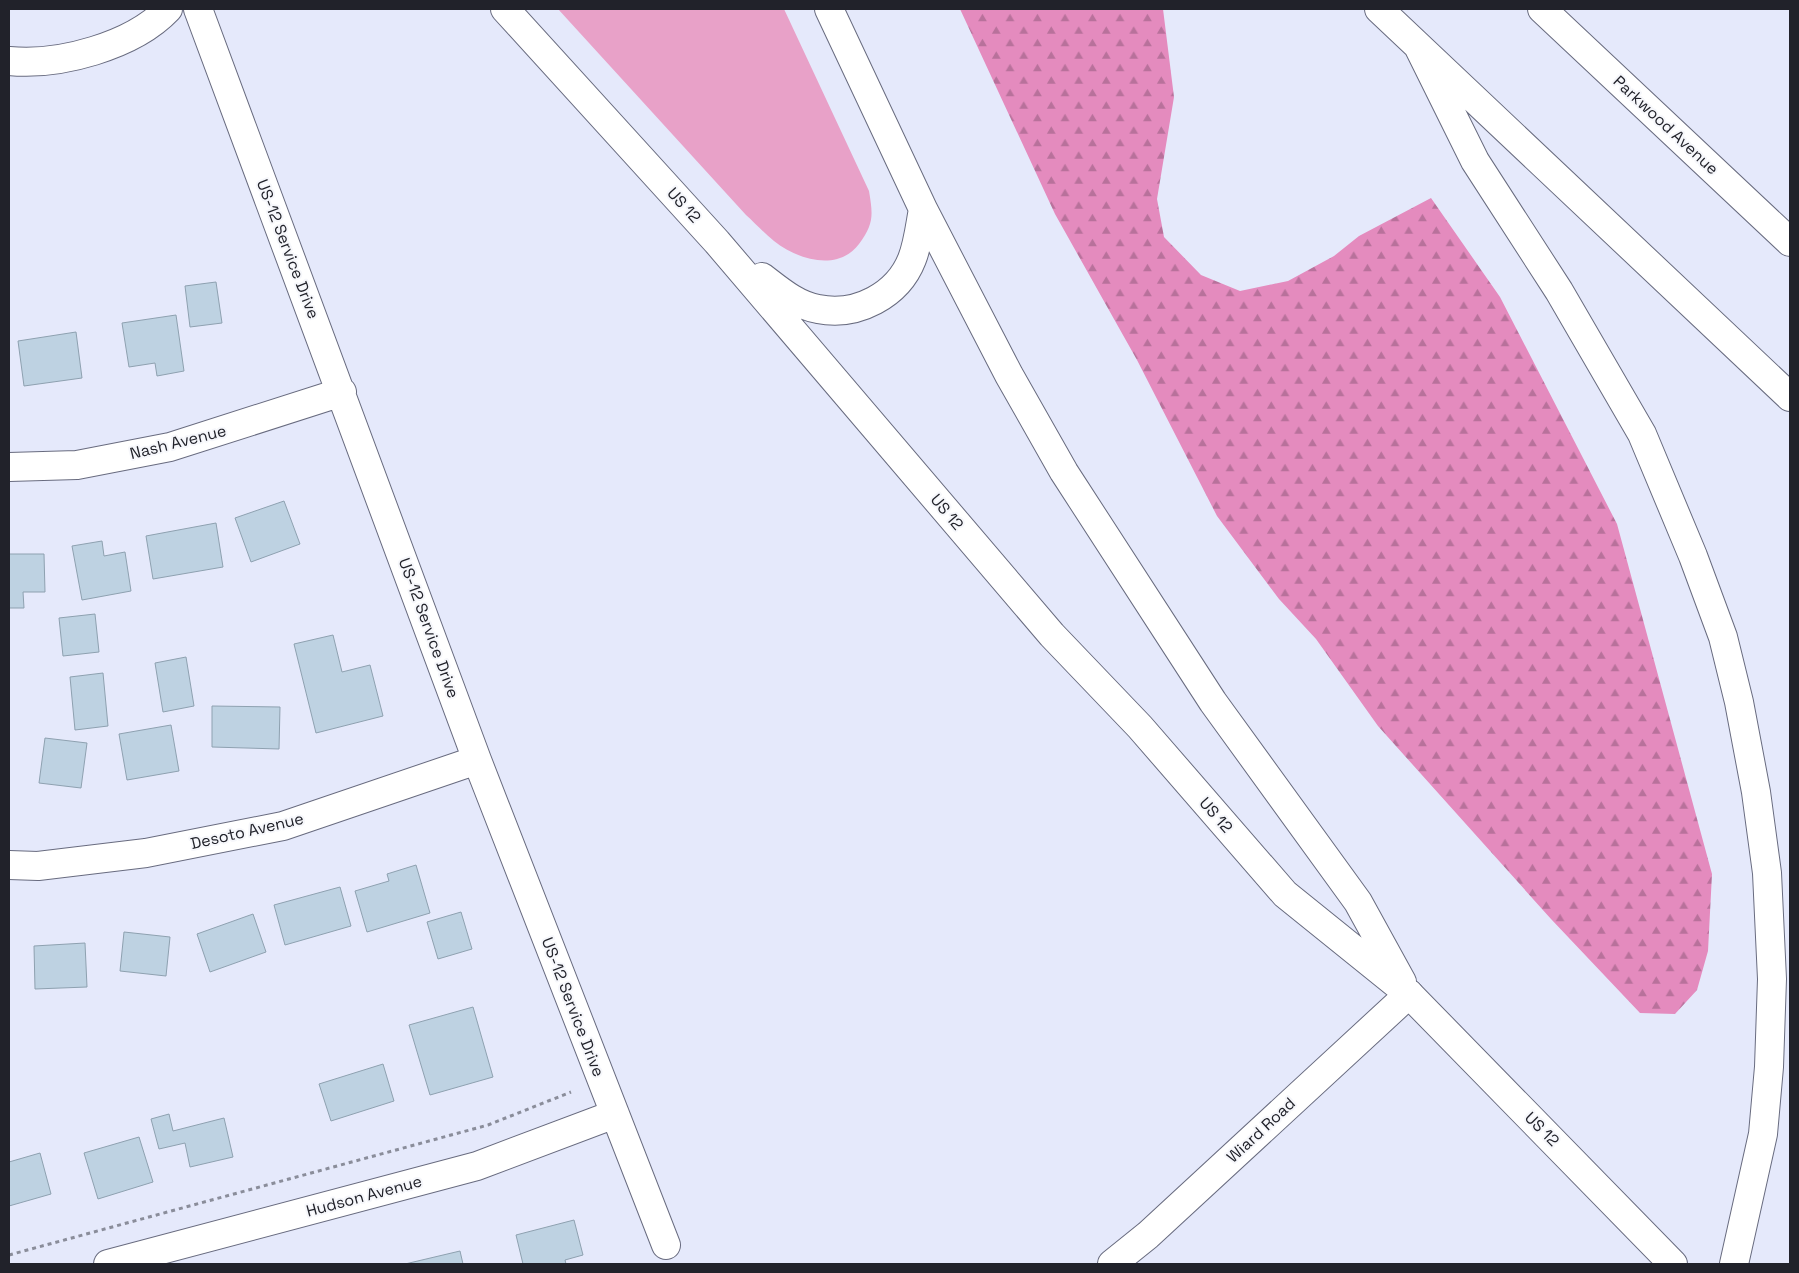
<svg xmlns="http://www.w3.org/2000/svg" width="1799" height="1273" viewBox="0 0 1799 1273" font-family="'Space Grotesk',sans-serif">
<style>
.grass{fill:#e8a1c8}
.forest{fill:url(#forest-firs)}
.building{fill:#bed2e2;stroke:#8ea1b0}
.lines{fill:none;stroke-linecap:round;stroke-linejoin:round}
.street-casing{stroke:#686b7f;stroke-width:30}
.primary-casing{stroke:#686b7f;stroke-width:30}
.highway-casing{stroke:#686b7f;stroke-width:30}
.path{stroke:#8a8d9a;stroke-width:3;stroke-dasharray:4 4;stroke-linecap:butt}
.street{stroke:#fff;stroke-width:28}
.primary{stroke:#fff;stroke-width:28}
.highway{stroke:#fff;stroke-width:28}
.labels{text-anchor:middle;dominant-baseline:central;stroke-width:4;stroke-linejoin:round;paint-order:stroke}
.street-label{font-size:16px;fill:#21222a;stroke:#f6f7fb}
</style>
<defs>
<pattern id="forest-firs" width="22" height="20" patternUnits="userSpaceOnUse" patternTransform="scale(1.25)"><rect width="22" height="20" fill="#e48bbe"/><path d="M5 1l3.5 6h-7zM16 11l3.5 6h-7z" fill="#b8719b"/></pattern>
</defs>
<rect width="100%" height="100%" fill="#e5e9fb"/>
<path class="grass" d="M558,9h226l85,182c4,24 5,33 -10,53 -21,28 -61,16 -85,-3 -10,-8 -19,-18 -28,-26z"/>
<path class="forest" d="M960,9h203l11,88 -17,102 7,38 37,38 39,16 48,-10 46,-25 25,-20 72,-38 69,99 117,227 95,350 -4,77 -11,39 -22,24 -35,-1 -89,-94 -173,-193 -62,-87 -37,-40 -62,-83 -80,-156 -82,-146z"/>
<path class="building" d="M216,282l6,41 -32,4 -5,-41z
M176,315l8,56 -27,5 -2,-13 -26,4 -7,-44z
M76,332l6,46 -58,8 -6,-45z
M284,501l16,43 -49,18 -16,-44z
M216,523l7,44 -70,12 -7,-43z
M102,541l2,15 21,-4 6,39 -49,9 -10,-54z
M9,554h35l1,38h-22l1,16h-15z
M95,614l4,38 -36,4 -4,-38z
M333,635l9,37 28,-7 13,51 -67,17 -22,-89z
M186,657l8,49 -31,6 -8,-49z
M103,673l5,53 -33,4 -5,-53z
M212,706l68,1 -1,42 -67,-2z
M171,725l8,46 -52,9 -8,-46z
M45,738l42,5 -6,45 -42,-5z
M416,865l14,48 -63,19 -12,-41 34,-10 -2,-7z
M340,887l11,39 -66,19 -11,-40z
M461,912l11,37 -34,10 -11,-37z
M253,914l13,38 -56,20 -13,-38z
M124,932l46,5 -4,39 -46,-5z
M85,943l2,44 -52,2 -1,-43z
M473,1007l20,70 -63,18 -21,-70z
M383,1064l11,37 -63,20 -12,-37z
M169,1114l4,17 51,-13 9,39 -43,10 -5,-24 -26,6 -8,-30z
M139,1137l14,45 -55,17 -14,-46z
M40,1153l11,41 -42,12v-44z
M574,1220l9,35 -18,5 1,4h-43l-7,-29z
M460,1251l3,13h-58z"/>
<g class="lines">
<defs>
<path id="street" d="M198,9l279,751 189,485
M1379,9l411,388
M1542,9l248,233
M1418,46l57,115 84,130 83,143 51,122 30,81 16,65 17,90 11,81 5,106 -3,88 -6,67 -29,130
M9,61c50,5 124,-15 159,-52
M9,467l68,-2 93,-18 172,-55
M9,865l29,1 108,-13 137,-27 194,-66
M108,1264l369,-98 138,-52"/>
<path id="primary" d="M1112,1264l36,-29 261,-241"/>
<path id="highway" d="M505,9l212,233 335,393 88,92 145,167 124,100 264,270
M829,9l94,200 86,166 55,97 149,230 145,200 44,80
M762,277c17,13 34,28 56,32 39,8 80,-14 94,-50 6,-15 8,-34 11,-50"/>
</defs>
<use href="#street" class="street-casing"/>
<use href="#primary" class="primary-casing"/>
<use href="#highway" class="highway-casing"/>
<path class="path" d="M9,1255l479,-130 83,-33"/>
<use href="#street" class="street"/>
<use href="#primary" class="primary"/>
<use href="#highway" class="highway"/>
</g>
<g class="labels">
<g class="street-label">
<text transform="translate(1666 125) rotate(43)">Parkwood Avenue</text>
<text transform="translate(684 205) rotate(48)">US 12</text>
<text transform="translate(288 249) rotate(69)">US-12 Service Drive</text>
<text transform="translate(178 442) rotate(-14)">Nash Avenue</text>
<text transform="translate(947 512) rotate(50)">US 12</text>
<text transform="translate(429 628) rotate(70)">US-12 Service Drive</text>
<text transform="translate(1216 815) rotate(49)">US 12</text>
<text transform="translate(247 831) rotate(-13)">Desoto Avenue</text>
<text transform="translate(573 1007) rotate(69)">US-12 Service Drive</text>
<text transform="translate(1542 1129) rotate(45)">US 12</text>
<text transform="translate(1261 1130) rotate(-43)">Wiard Road</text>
<text transform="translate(364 1196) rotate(-15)">Hudson Avenue</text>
</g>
</g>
<rect width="1799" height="1273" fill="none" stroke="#21222a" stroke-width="20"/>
</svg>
